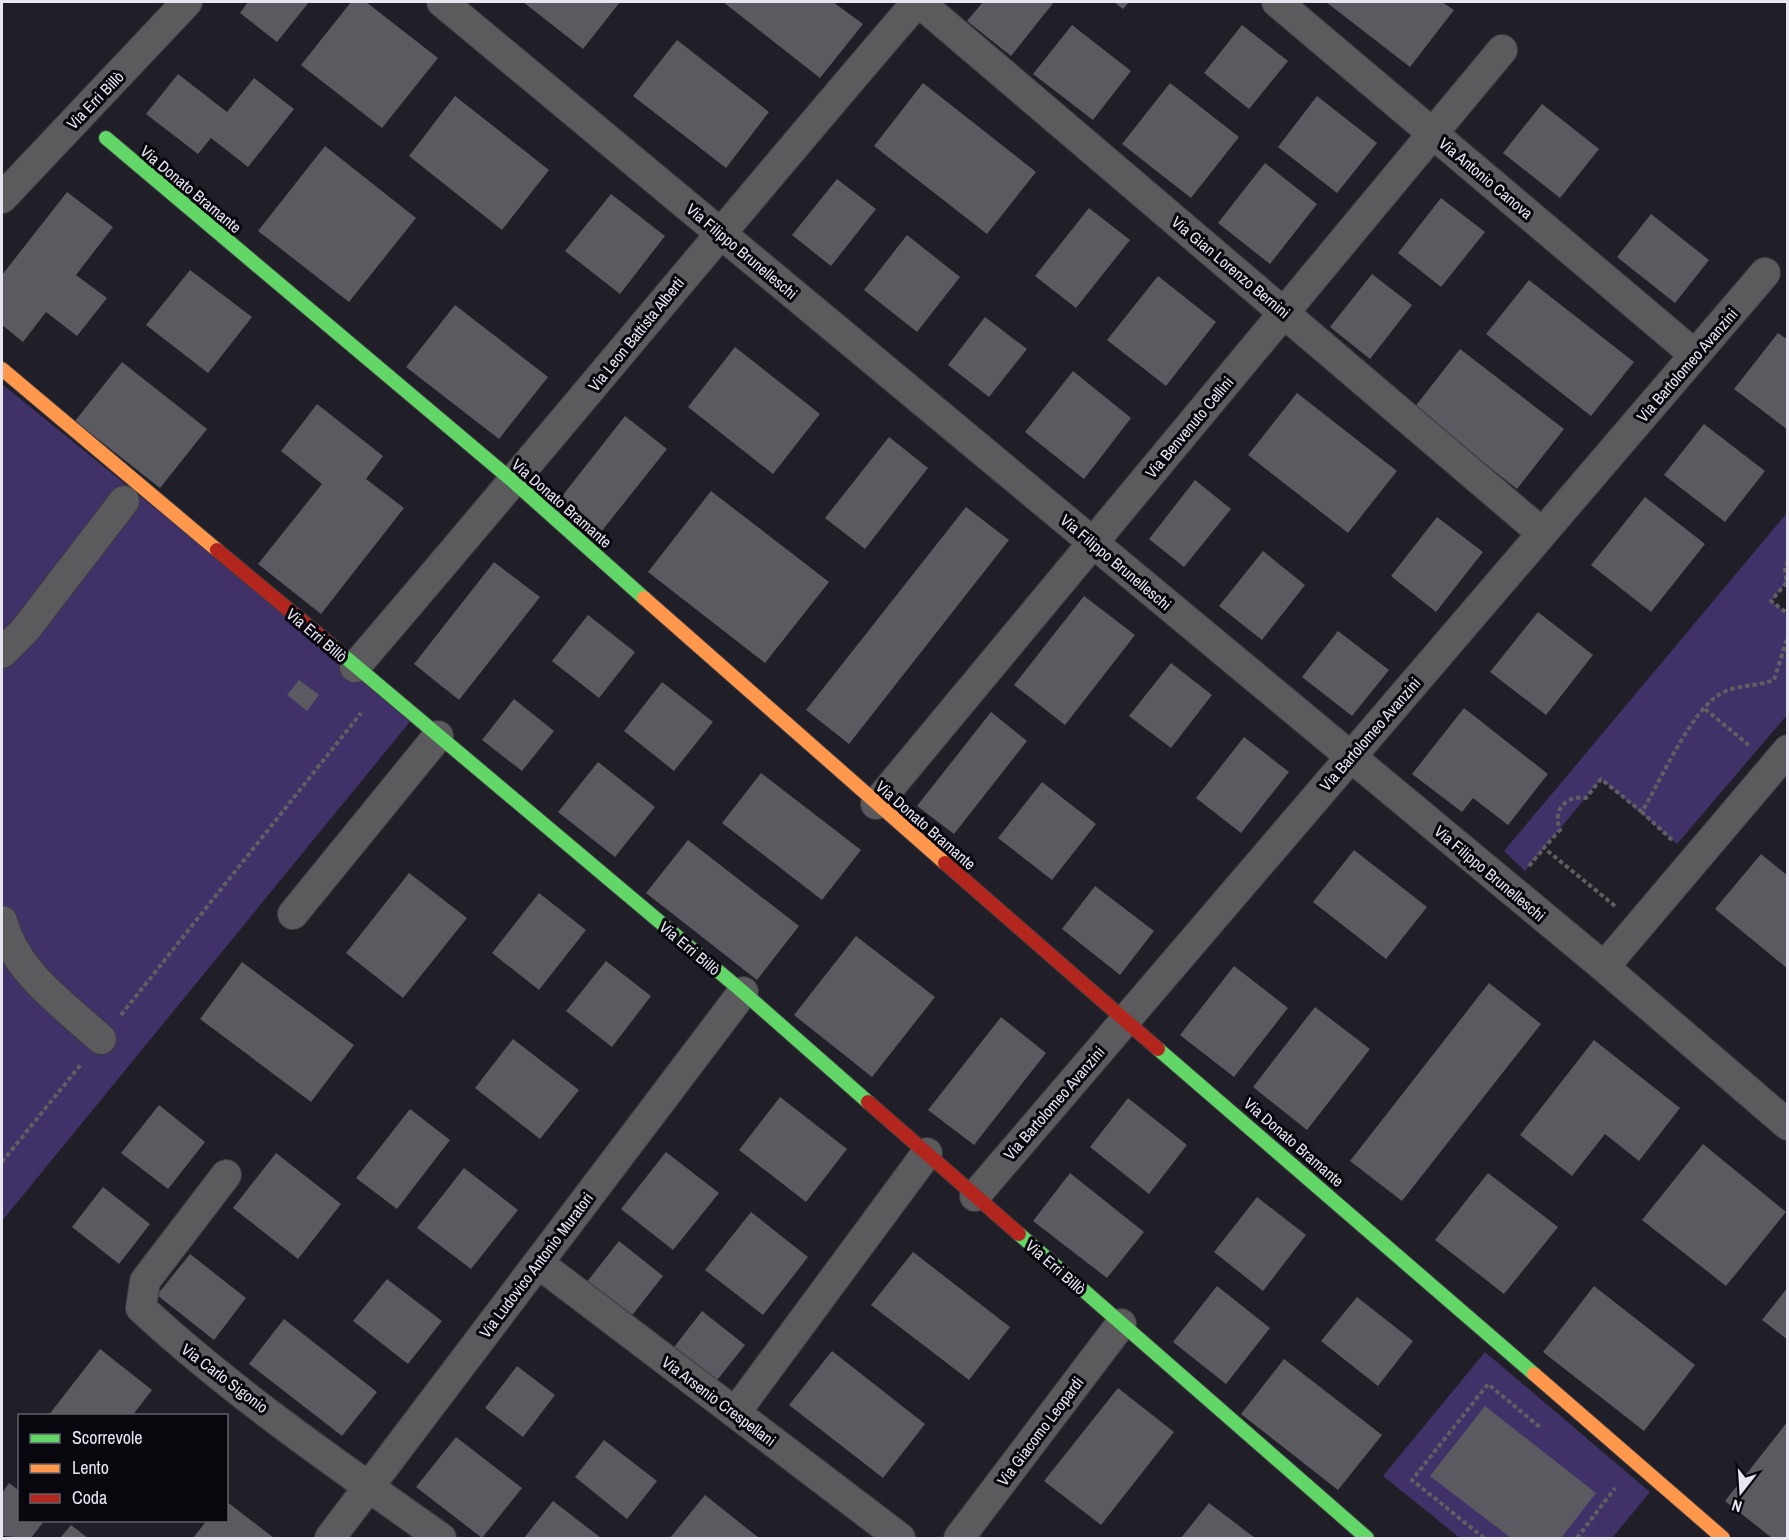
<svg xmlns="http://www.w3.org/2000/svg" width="1789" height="1540" viewBox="0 0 1789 1540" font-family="'Archivo Narrow',sans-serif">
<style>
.green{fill:#403169}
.building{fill:#5b5a60}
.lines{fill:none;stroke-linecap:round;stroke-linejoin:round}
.street-casing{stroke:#3d3b41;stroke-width:32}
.fast-casing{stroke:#3d3b41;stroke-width:16}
.slow-casing{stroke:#3d3b41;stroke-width:16}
.jam-casing{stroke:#3d3b41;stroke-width:16}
.path{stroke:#5f5f62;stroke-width:4;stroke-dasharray:4.5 3;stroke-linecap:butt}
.street{stroke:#5b5a5d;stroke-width:30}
.fast{stroke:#63d668;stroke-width:14}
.slow{stroke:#ff974d;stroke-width:14}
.jam{stroke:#b3261e;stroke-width:14}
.labels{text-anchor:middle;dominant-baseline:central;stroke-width:6;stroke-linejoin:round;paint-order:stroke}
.street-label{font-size:16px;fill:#e8e6f0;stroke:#08070d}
</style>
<rect width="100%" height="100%" fill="#201e26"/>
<path class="green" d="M2,384l411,334 -411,503z
M1787,513v69l-15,19 15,13v101l-110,129 -76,-65 -76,92 -21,-20z
M1485,1352l165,140 -38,46h-152l-77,-62z"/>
<path class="building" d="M248,2h61l-32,40 -37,-29z
M351,2h15l72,56 -56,70 -81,-63z
M523,2h97l-37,47z
M723,2h110l30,22 -43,54z
M983,2h71l-43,54 -44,-35z
M1114,2h15l-6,7z
M1326,2h116l12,8 -44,57z
M1072,25l59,46 -38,49 -60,-46z
M1242,25l46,36 -39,48 -45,-36z
M677,40l92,72 -43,56 -93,-72z
M178,74l49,38 27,-34 40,31 -46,58 -37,-29 -13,16 -52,-40z
M923,83l113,89 -49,62 -113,-88z
M1170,83l69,54 -48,61 -69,-54z
M455,96l94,74 -47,60 -93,-74z
M1317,96l60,47 -40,50 -59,-46z
M1542,104l57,45 -39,49 -57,-45z
M325,146l91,72 -67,84 -91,-71z
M1265,163l52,41 -47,60 -52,-41z
M837,179l39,30 -45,57 -39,-31z
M67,192l46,35 -37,48 31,23 -30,38 -31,-24 -23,30 -21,-17v-50z
M611,194l54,42 -45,58 -55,-43z
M1441,198l44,34 -44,55 -43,-34z
M1089,208l41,32 -54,68 -41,-32z
M1651,214l58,46 -34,43 -58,-46z
M907,235l53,42 -43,55 -53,-42z
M190,270l62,47 -44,56 -62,-48z
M1372,274l40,31 -42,54 -40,-32z
M1158,276l58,46 -50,64 -59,-46z
M1529,280l105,82 -43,54 -105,-82z
M455,305l93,72 -49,62 -93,-72z
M985,317l42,32 -38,48 -41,-32z
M1778,333l10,7v90l-54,-41z
M735,347l85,67 -47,60 -85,-67z
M1460,349l104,80 -47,60 -103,-81z
M122,362l85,67 -47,59 -85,-67z
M1073,371l58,47 -47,61 -59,-47z
M1297,393l100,78 -49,62 -100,-78z
M317,404l66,52 -17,23 38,29 -83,106 -63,-50 64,-80 -41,-33z
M625,416l42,33 -70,88 -42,-32z
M1704,424l61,47 -40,51 -61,-47z
M889,437l39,31 -63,81 -40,-31z
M1195,480l36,29 -47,58 -35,-28z
M711,491l118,91 -64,81 -117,-91z
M1645,497l60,47 -54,68 -60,-47z
M966,507l43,33 -160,204 -43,-34z
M1437,517l46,35 -47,60 -45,-36z
M1263,551l42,34 -43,55 -43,-34z
M494,562l46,35 -81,103 -45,-36z
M1084,596l51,39 -70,90 -51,-40z
M1538,612l55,43 -47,60 -56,-43z
M588,615l47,37 -36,46 -47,-37z
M1338,631l51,39 -37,46 -50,-39z
M1171,663l41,32 -41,53 -42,-32z
M299,680l20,15 -12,16 -20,-16z
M662,682l51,40 -39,49 -50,-40z
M514,699l40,32 -32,40 -40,-31z
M1464,708l84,66 -40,51 -35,-27 -11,14 -50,-38z
M991,712l36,29 -73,93 -37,-28z
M1244,737l45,35 -48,61 -45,-35z
M598,762l57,45 -40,50 -57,-45z
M761,773l100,77 -39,50 -100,-77z
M1042,782l54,42 -44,56 -54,-42z
M688,840l111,86 -42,54 -111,-87z
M1354,850l73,57 -41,52 -73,-57z
M1761,854l27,22v93l-73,-60z
M409,873l58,45 -64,80 -57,-45z
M1095,886l59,45 -34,44 -58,-46z
M539,893l47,37 -47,60 -47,-37z
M856,936l79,61 -63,80 -78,-62z
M606,961l45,35 -39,51 -46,-36z
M242,962l112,83 -43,57 -111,-83z
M1234,966l54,42 -54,69 -54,-42z
M1489,983l52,41 -139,177 -52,-40z
M1315,1007l55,42 -63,81 -54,-43z
M1001,1017l45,36 -72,92 -46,-35z
M513,1039l66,51 -39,49 -65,-51z
M1594,1040l86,68 -41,53 -34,-27 -33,42 -52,-41z
M780,1097l67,52 -41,53 -67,-52z
M1128,1098l59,47 -38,49 -59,-47z
M159,1105l46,37 -37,47 -47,-36z
M410,1109l40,31 -53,69 -41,-31z
M1703,1144l83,68 -60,74 -84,-66z
M666,1152l53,41 -46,57 -52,-41z
M276,1153l65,51 -43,55 -65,-51z
M464,1168l54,42 -47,59 -54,-41z
M1070,1173l74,59 -37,46 -74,-57z
M1488,1173l70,54 -54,67 -69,-54z
M103,1187l47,37 -31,40 -47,-37z
M1257,1197l49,38 -43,56 -49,-39z
M751,1212l57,45 -45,58 -58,-45z
M619,1241l44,35 -37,47 -44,-35z
M913,1252l97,75 -41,53 -98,-75z
M190,1254l56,44 -32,42 -57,-45z
M387,1279l55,42 -34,43 -55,-43z
M1217,1286l53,42 -44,56 -53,-42z
M1594,1286l101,79 -51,66 -101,-79z
M1788,1287v53l-26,-20z
M1357,1297l56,44 -35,45 -57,-45z
M702,1311l43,34 -35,44 -42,-34z
M284,1319l93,73 -35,44 -93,-72z
M100,1349l52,41 -20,26h-84z
M832,1351l93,73 -42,54 -94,-73z
M1284,1359l98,76 -44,55 -97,-76z
M517,1366l38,29 -32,42 -38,-29z
M1118,1388l56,44 -73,93 -57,-44z
M1485,1406l111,87 -35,45h-50l-81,-62z
M1788,1421v117h-16l-47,-37z
M456,1437l66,51 -40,50 -66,-51z
M604,1440l53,41 -30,38 -52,-42z
M9,1483l11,8v29h25l-14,18 -29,-2v-43z
M705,1495l54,43h-89z
M226,1501l48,37 -80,-1 13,-17h19z
M553,1501l48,37h-77z
M1209,1503l46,35h-74z
M71,1525l17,13h-28z"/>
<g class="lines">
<defs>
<path id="street" d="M442,2l1162,965 184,158
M919,2l623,531
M1277,2l418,353
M2,198l185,-196
M2,653l23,-23 99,-129
M355,667c189,-220 373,-445 562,-665
M876,804l626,-754
M293,914l145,-178
M2,921c13,51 62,84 99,118
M1604,967l184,-217
M226,1175l-81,106 -4,27c92,85 198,158 300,230
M975,1196l790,-923
M538,1263l362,275
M735,1413l192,-260
M330,1538l413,-546
M959,1538l162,-214"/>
<path id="fast" d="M106,138l408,344 130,116
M332,646l411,346 125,110
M1158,1049l376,325
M1019,1234l348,304"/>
<path id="slow" d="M2,369l215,181
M644,598l301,265
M1534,1374l189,164"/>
<path id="jam" d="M217,550l115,96
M945,863l213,186
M868,1102l151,132"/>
</defs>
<use href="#street" class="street-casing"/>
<use href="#fast" class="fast-casing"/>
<use href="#slow" class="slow-casing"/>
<use href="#jam" class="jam-casing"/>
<path class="path" d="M1788,561l-3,9 2,12 -16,19 17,13
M1705,709l46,38
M1672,840l-30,-28c17,-29 48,-98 75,-116 17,-12 39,-9 57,-16l14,-44
M1529,866l15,-18
M1615,906l-71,-58 16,-18c-8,-20 6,-35 26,-32l15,-19 41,33
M121,1015l240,-302
M2,1162l80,-99
M1484,1538l-72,-58 76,-96 54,45
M1577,1538l38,-50"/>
<use href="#street" class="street"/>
<use href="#fast" class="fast"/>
<use href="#slow" class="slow"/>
<use href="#jam" class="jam"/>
</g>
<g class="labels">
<g class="street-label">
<text transform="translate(95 100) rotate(-46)">Via Erri Billò</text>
<text transform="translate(1486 178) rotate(40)">Via Antonio Canova</text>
<text transform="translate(191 189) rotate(40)">Via Donato Bramante</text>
<text transform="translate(742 251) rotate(40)">Via Filippo Brunelleschi</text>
<text transform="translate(1231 267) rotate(40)">Via Gian Lorenzo Bernini</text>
<text transform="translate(636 334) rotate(-51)">Via Leon Battista Alberti</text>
<text transform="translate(1687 365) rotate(-49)">Via Bartolomeo Avanzini</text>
<text transform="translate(1189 427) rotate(-50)">Via Benvenuto Cellini</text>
<text transform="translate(562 503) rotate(41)">Via Donato Bramante</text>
<text transform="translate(1116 562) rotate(40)">Via Filippo Brunelleschi</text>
<text transform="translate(317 635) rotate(40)">Via Erri Billò</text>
<text transform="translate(1370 734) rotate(-49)">Via Bartolomeo Avanzini</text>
<text transform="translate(926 825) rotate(41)">Via Donato Bramante</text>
<text transform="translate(1490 873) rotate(40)">Via Filippo Brunelleschi</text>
<text transform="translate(690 948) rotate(40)">Via Erri Billò</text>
<text transform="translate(1054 1103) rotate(-49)">Via Bartolomeo Avanzini</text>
<text transform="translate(1294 1142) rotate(41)">Via Donato Bramante</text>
<text transform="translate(536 1265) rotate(-53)">Via Ludovico Antonio Muratori</text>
<text transform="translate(1056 1267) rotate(41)">Via Erri Billò</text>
<text transform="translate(225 1378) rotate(37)">Via Carlo Sigonio</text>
<text transform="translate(719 1401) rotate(37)">Via Arsenio Crespellani</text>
<text transform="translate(1040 1431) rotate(-53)">Via Giacomo Leopardi</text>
</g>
</g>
<rect width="1789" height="1540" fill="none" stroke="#e8e6f0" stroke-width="6"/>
<rect x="18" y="1414" width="210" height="108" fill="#08070d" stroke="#626068" stroke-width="1.5"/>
<rect x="30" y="1434" width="30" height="9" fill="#63d668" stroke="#626068" stroke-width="1.5"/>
<text x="72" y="1444" font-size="18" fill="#e8e6f0">Scorrevole</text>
<rect x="30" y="1464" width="30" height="9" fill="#ff974d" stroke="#626068" stroke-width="1.5"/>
<text x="72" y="1474" font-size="18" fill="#e8e6f0">Lento</text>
<rect x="30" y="1494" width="30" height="9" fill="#b3261e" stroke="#626068" stroke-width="1.5"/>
<text x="72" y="1504" font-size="18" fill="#e8e6f0">Coda</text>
<g transform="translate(1741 1492) rotate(197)" stroke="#08070d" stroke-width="4.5" paint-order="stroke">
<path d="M0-4.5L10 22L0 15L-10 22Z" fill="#e8e6f0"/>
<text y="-9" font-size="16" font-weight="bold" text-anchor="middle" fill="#e8e6f0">N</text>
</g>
</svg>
